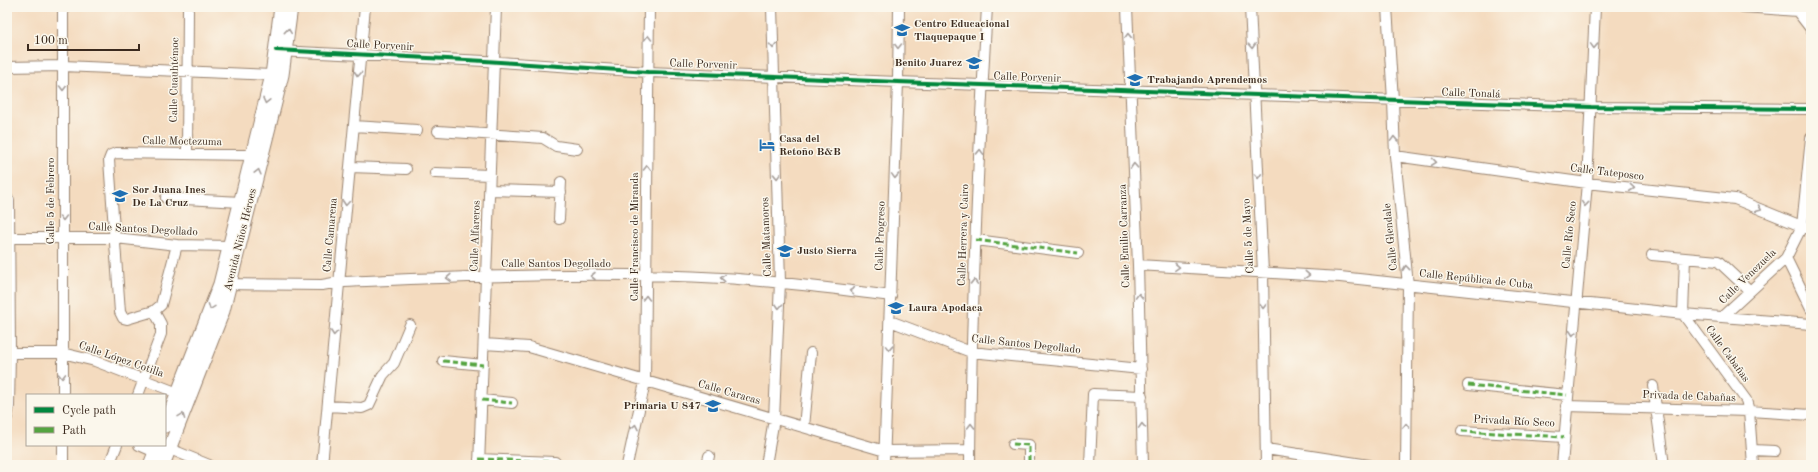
<svg xmlns="http://www.w3.org/2000/svg" width="1818" height="472" viewBox="0 0 1818 472" font-family="'Old Standard TT',serif">
<style>
.lines{fill:none;stroke-linecap:round;stroke-linejoin:round}
.minor-casing{stroke:#98826e;stroke-width:12}
.major-casing{stroke:#98826e;stroke-width:15}
.minor{stroke:#fff;stroke-width:10}
.major{stroke:#fff;stroke-width:13}
.quiet{stroke:#54a441;stroke-width:3;stroke-dasharray:6 3;stroke-linecap:butt}
.cycleway-casing{stroke:#fbf7ec;stroke-width:6}
.cycleway{stroke:#00873e;stroke-width:4}
.oneway{stroke:#a79f9a}
.labels{text-anchor:middle;dominant-baseline:central;stroke-width:3;stroke-linejoin:round;paint-order:stroke}
.poi-label{font-size:11px;font-weight:bold;fill:#3b2a1e;stroke:#fbf7ec;text-anchor:start}
.street-label{font-size:11px;fill:#3b2a1e;stroke:#fbf7ec}
</style>
<rect width="100%" height="100%" fill="#fbf7ec"/>
<filter id="ink" filterUnits="userSpaceOnUse"><feTurbulence type="fractalNoise" baseFrequency=".025" numOctaves="2"/><feDisplacementMap in="SourceGraphic" scale="8" xChannelSelector="R" yChannelSelector="G"/><feConvolveMatrix kernelMatrix="1 2 1 2 8 2 1 2 1" color-interpolation-filters="sRGB"/></filter>
<filter id="wash" filterUnits="userSpaceOnUse"><feTurbulence type="fractalNoise" baseFrequency=".012" numOctaves="4" result="noise"/><feDisplacementMap in="SourceGraphic" scale="16" xChannelSelector="R" yChannelSelector="G"/><feGaussianBlur stdDeviation="0.9" result="paint"/><feColorMatrix in="noise" values="0 0 0 0 0 0 0 0 0 0 0 0 0 0 0 0 0 1.4 0 .05"/><feComposite in="paint" operator="in"/></filter>
<g filter="url(#wash)">
<rect width="100%" height="100%" fill="#f4dbbf"/>
</g>
<g filter="url(#ink)">
<g class="lines">
<defs>
<path id="minor" d="M1127,7l11,258 5,200
M1250,7l13,265 3,193
M1387,7l6,93 2,56 13,129 -2,180
M1743,7l68,5
M1794,7l17,22
M278,51l207,10 163,11 250,10 693,25 220,2
M7,67l56,-1 209,9
M354,126l63,4
M438,131l105,7 13,8 21,3
M187,154l1,-147
M1395,156l192,27 148,16 76,31
M350,167l56,2
M435,173l55,2
M490,190l71,2
M166,198l75,4
M559,219l2,-37
M7,238h109l61,7 53,1
M976,240l102,13
M177,245l-16,60 -7,6 -27,8 -4,-1 -3,-6 -11,-152 2,-5 5,-2 137,2
M1652,255l66,6 32,30
M1685,258l-2,56 63,86 3,11 4,54
M1786,258l25,51
M1138,265l202,12 343,37 128,10
M224,284l98,1 17,-3c128,-5 256,-11 383,-4 57,3 113,11 169,18
M1723,316l63,-58 16,-32 9,-88
M890,321l81,31 170,17
M484,344l45,3 356,104 85,-1
M7,353h55l33,8 83,32
M443,361l40,4
M1468,385l99,10
M1653,386l11,79
M63,395v-388
M138,395l23,-61v-10l-7,-13
M482,400l30,3
M328,406l34,2 7,-3 14,-30 11,-12 16,-38
M1566,406l183,5 62,4
M7,417l2,-11 1,-53 -1,-153
M804,427l7,-74
M1462,431l102,6
M1013,444l16,1v20
M139,445l16,7
M170,449l39,16
M1266,449l103,16
M1752,450l23,1
M479,459l76,3
M63,465v-20
M109,465l8,-20
M322,465l43,-458
M479,465l17,-458
M627,465l18,-83 4,-375
M707,465l2,-9
M766,465l8,-46 6,-137 -8,-275
M884,465l14,-383 1,-75
M970,465c1,-153 8,-306 17,-458
M1090,465l3,-71 49,2
M1562,465l25,-282 8,-176"/>
<path id="major" d="M165,426l55,-142 52,-209 9,-68
M150,465l8,-20
M163,465l60,-154 59,-236 9,-68"/>
</defs>
<use href="#minor" class="minor-casing"/>
<use href="#major" class="major-casing"/>
<use href="#minor" class="minor"/>
<use href="#major" class="major"/>
<path class="quiet" d="M976,240l102,13
M443,361l40,4
M1468,385l99,10
M482,400l30,3
M1462,431l102,6
M1013,444l16,1v20
M479,459l76,3
M1354,465v-2"/>
<defs>
<path id="cycleway" d="M276,50l209,11 163,11 250,10 693,25 220,2"/>
</defs>
<use href="#cycleway" class="cycleway-casing"/>
<use href="#cycleway" class="cycleway"/>
</g>
<defs><path id="oneway-chevron" d="M-2-3.5L2.5 0L-2 3.5" fill="none" stroke-width="1.6" stroke-linecap="round" stroke-linejoin="round"/></defs>
<g class="oneway">
<use href="#oneway-chevron" transform="translate(288 31) rotate(-84)"/>
<use href="#oneway-chevron" transform="translate(1128 36) rotate(-92)"/>
<use href="#oneway-chevron" transform="translate(648 38) rotate(-90)"/>
<use href="#oneway-chevron" transform="translate(773 46) rotate(89)"/>
<use href="#oneway-chevron" transform="translate(898 46) rotate(91)"/>
<use href="#oneway-chevron" transform="translate(1252 46) rotate(87)"/>
<use href="#oneway-chevron" transform="translate(1594 46) rotate(92)"/>
<use href="#oneway-chevron" transform="translate(358 74) rotate(95)"/>
<use href="#oneway-chevron" transform="translate(63 88) rotate(90)"/>
<use href="#oneway-chevron" transform="translate(266 101) rotate(103)"/>
<use href="#oneway-chevron" transform="translate(1394 139) rotate(-92)"/>
<use href="#oneway-chevron" transform="translate(980 152) rotate(-88)"/>
<use href="#oneway-chevron" transform="translate(1434 162) rotate(8)"/>
<use href="#oneway-chevron" transform="translate(1134 166) rotate(-93)"/>
<use href="#oneway-chevron" transform="translate(647 168) rotate(-90)"/>
<use href="#oneway-chevron" transform="translate(258 172) rotate(-76)"/>
<use href="#oneway-chevron" transform="translate(777 176) rotate(88)"/>
<use href="#oneway-chevron" transform="translate(895 176) rotate(92)"/>
<use href="#oneway-chevron" transform="translate(1258 176) rotate(87)"/>
<use href="#oneway-chevron" transform="translate(1632 188) rotate(6)"/>
<use href="#oneway-chevron" transform="translate(346 203) rotate(95)"/>
<use href="#oneway-chevron" transform="translate(1585 204) rotate(96)"/>
<use href="#oneway-chevron" transform="translate(1759 209) rotate(22)"/>
<use href="#oneway-chevron" transform="translate(63 218) rotate(90)"/>
<use href="#oneway-chevron" transform="translate(1177 267) rotate(3)"/>
<use href="#oneway-chevron" transform="translate(1406 268) rotate(-96)"/>
<use href="#oneway-chevron" transform="translate(1307 275) rotate(4)"/>
<use href="#oneway-chevron" transform="translate(593 276) rotate(180)"/>
<use href="#oneway-chevron" transform="translate(449 278) rotate(178)"/>
<use href="#oneway-chevron" transform="translate(723 278) rotate(-177)"/>
<use href="#oneway-chevron" transform="translate(974 282) rotate(-88)"/>
<use href="#oneway-chevron" transform="translate(852 291) rotate(-173)"/>
<use href="#oneway-chevron" transform="translate(1139 296) rotate(-91)"/>
<use href="#oneway-chevron" transform="translate(646 298) rotate(-90)"/>
<use href="#oneway-chevron" transform="translate(779 306) rotate(93)"/>
<use href="#oneway-chevron" transform="translate(1263 306) rotate(89)"/>
<use href="#oneway-chevron" transform="translate(211 307) rotate(111)"/>
<use href="#oneway-chevron" transform="translate(334 333) rotate(95)"/>
<use href="#oneway-chevron" transform="translate(1573 333) rotate(95)"/>
<use href="#oneway-chevron" transform="translate(889 348) rotate(92)"/>
<use href="#oneway-chevron" transform="translate(62 376) rotate(89)"/>
<use href="#oneway-chevron" transform="translate(182 416) rotate(-69)"/>
<use href="#oneway-chevron" transform="translate(971 426) rotate(-90)"/>
<use href="#oneway-chevron" transform="translate(1142 426) rotate(-92)"/>
<use href="#oneway-chevron" transform="translate(1406 426) rotate(-89)"/>
<use href="#oneway-chevron" transform="translate(635 427) rotate(-79)"/>
</g>
</g>
<defs>
<symbol id="school-bare" viewBox="-9 -9 18 18"><path d="M0-5L7-2L0 1L-7-2ZM-4 1L0 2.5L4 1V4Q0 6-4 4Z" fill="#1f6fb2" stroke="#fbf7ec" stroke-width="2.5" paint-order="stroke"/></symbol>
<symbol id="hotel-bare" viewBox="-9 -9 18 18"><path d="M-6-4.5h1.5V1H6V5H4.5V3h-9V5H-6ZM-4 0a1.8 1.8 0 1 1 3.6 0ZM.5 0V-2.5h3Q6-2.5 6 0Z" fill="#1f6fb2" stroke="#fbf7ec" stroke-width="2.5" paint-order="stroke"/></symbol>
</defs>
<g fill-rule="evenodd">
<use href="#school-bare" x="891" y="19" width="22" height="22"/>
<use href="#school-bare" x="963" y="52" width="22" height="22"/>
<use href="#school-bare" x="1124" y="69" width="22" height="22"/>
<use href="#hotel-bare" x="756" y="134" width="22" height="22"/>
<use href="#school-bare" x="109" y="185" width="22" height="22"/>
<use href="#school-bare" x="774" y="240" width="22" height="22"/>
<use href="#school-bare" x="885" y="297" width="22" height="22"/>
<use href="#school-bare" x="702" y="395" width="22" height="22"/>
</g>
<g class="labels">
<g class="poi-label">
<text x="914" y="24">Centro Educacional<tspan x="914" dy="13">Tlaquepaque I</tspan></text>
<text x="962" y="63" text-anchor="end">Benito Juarez</text>
<text x="1147" y="80">Trabajando Aprendemos</text>
<text x="779" y="139">Casa del<tspan x="779" dy="13">Retoño B&amp;B</tspan></text>
<text x="132" y="190">Sor Juana Ines<tspan x="132" dy="13">De La Cruz</tspan></text>
<text x="797" y="251">Justo Sierra</text>
<text x="908" y="308">Laura Apodaca</text>
<text x="701" y="406" text-anchor="end">Primaria U 847</text>
</g>
<g class="street-label">
<text transform="translate(380 46) rotate(3)">Calle Porvenir</text>
<text transform="translate(703 65) rotate(2)">Calle Porvenir</text>
<text transform="translate(1027 78) rotate(2)">Calle Porvenir</text>
<text transform="translate(175 80) rotate(-89)">Calle Cuauhtémoc</text>
<text transform="translate(1471 94) rotate(2)">Calle Tonalá</text>
<text transform="translate(182 142) rotate(1)">Calle Moctezuma</text>
<text transform="translate(1607 173) rotate(7)">Calle Tateposco</text>
<text transform="translate(51 201) rotate(-90)">Calle 5 de Febrero</text>
<text transform="translate(143 230) rotate(3)">Calle Santos Degollado</text>
<text transform="translate(331 235) rotate(-85)">Calle Camarena</text>
<text transform="translate(964 235) rotate(-88)">Calle Herrera y Cairo</text>
<text transform="translate(1570 235) rotate(-84)">Calle Río Seco</text>
<text transform="translate(476 236) rotate(-88)">Calle Alfareros</text>
<text transform="translate(881 236) rotate(-88)">Calle Progreso</text>
<text transform="translate(1125 236) rotate(-92)">Calle Emilio Carranza</text>
<text transform="translate(1249 236) rotate(-93)">Calle 5 de Mayo</text>
<text transform="translate(635 237) rotate(-90)">Calle Francisco de Miranda</text>
<text transform="translate(767 237) rotate(-92)">Calle Matamoros</text>
<text transform="translate(1391 237) rotate(-96)">Calle Glendale</text>
<text transform="translate(241 240) rotate(-76)">Avenida Niños Héroes</text>
<text x="556" y="264">Calle Santos Degollado</text>
<text transform="translate(1748 277) rotate(-44)">Calle Venezuela</text>
<text transform="translate(1476 280) rotate(6)">Calle República de Cuba</text>
<text transform="translate(1026 345) rotate(6)">Calle Santos Degollado</text>
<text transform="translate(1727 354) rotate(54)">Calle Cabañas</text>
<text transform="translate(121 360) rotate(19)">Calle López Cotilla</text>
<text transform="translate(729 393) rotate(16)">Calle Caracas</text>
<text transform="translate(1689 397) rotate(2)">Privada de Cabañas</text>
<text transform="translate(1514 422) rotate(3)">Privada Río Seco</text>
</g>
</g>
<rect width="1818" height="472" fill="none" stroke="#fbf7ec" stroke-width="24"/>
<rect x="26" y="394" width="140" height="52" fill="#fbf7ec" stroke="#aea59a"/>
<rect x="34" y="407" width="20" height="6" fill="#00873e" stroke="#aea59a"/>
<text x="62" y="414" font-size="12" fill="#3b2a1e">Cycle path</text>
<rect x="34" y="427" width="20" height="6" fill="#54a441" stroke="#aea59a"/>
<text x="62" y="434" font-size="12" fill="#3b2a1e">Path</text>
<path d="M28 44v6h111v-6" fill="none" stroke="#3b2a1e" stroke-width="2"/>
<text x="34" y="44" font-size="12" fill="#3b2a1e" stroke="#fbf7ec" stroke-width="3" paint-order="stroke">100 m</text>
</svg>
